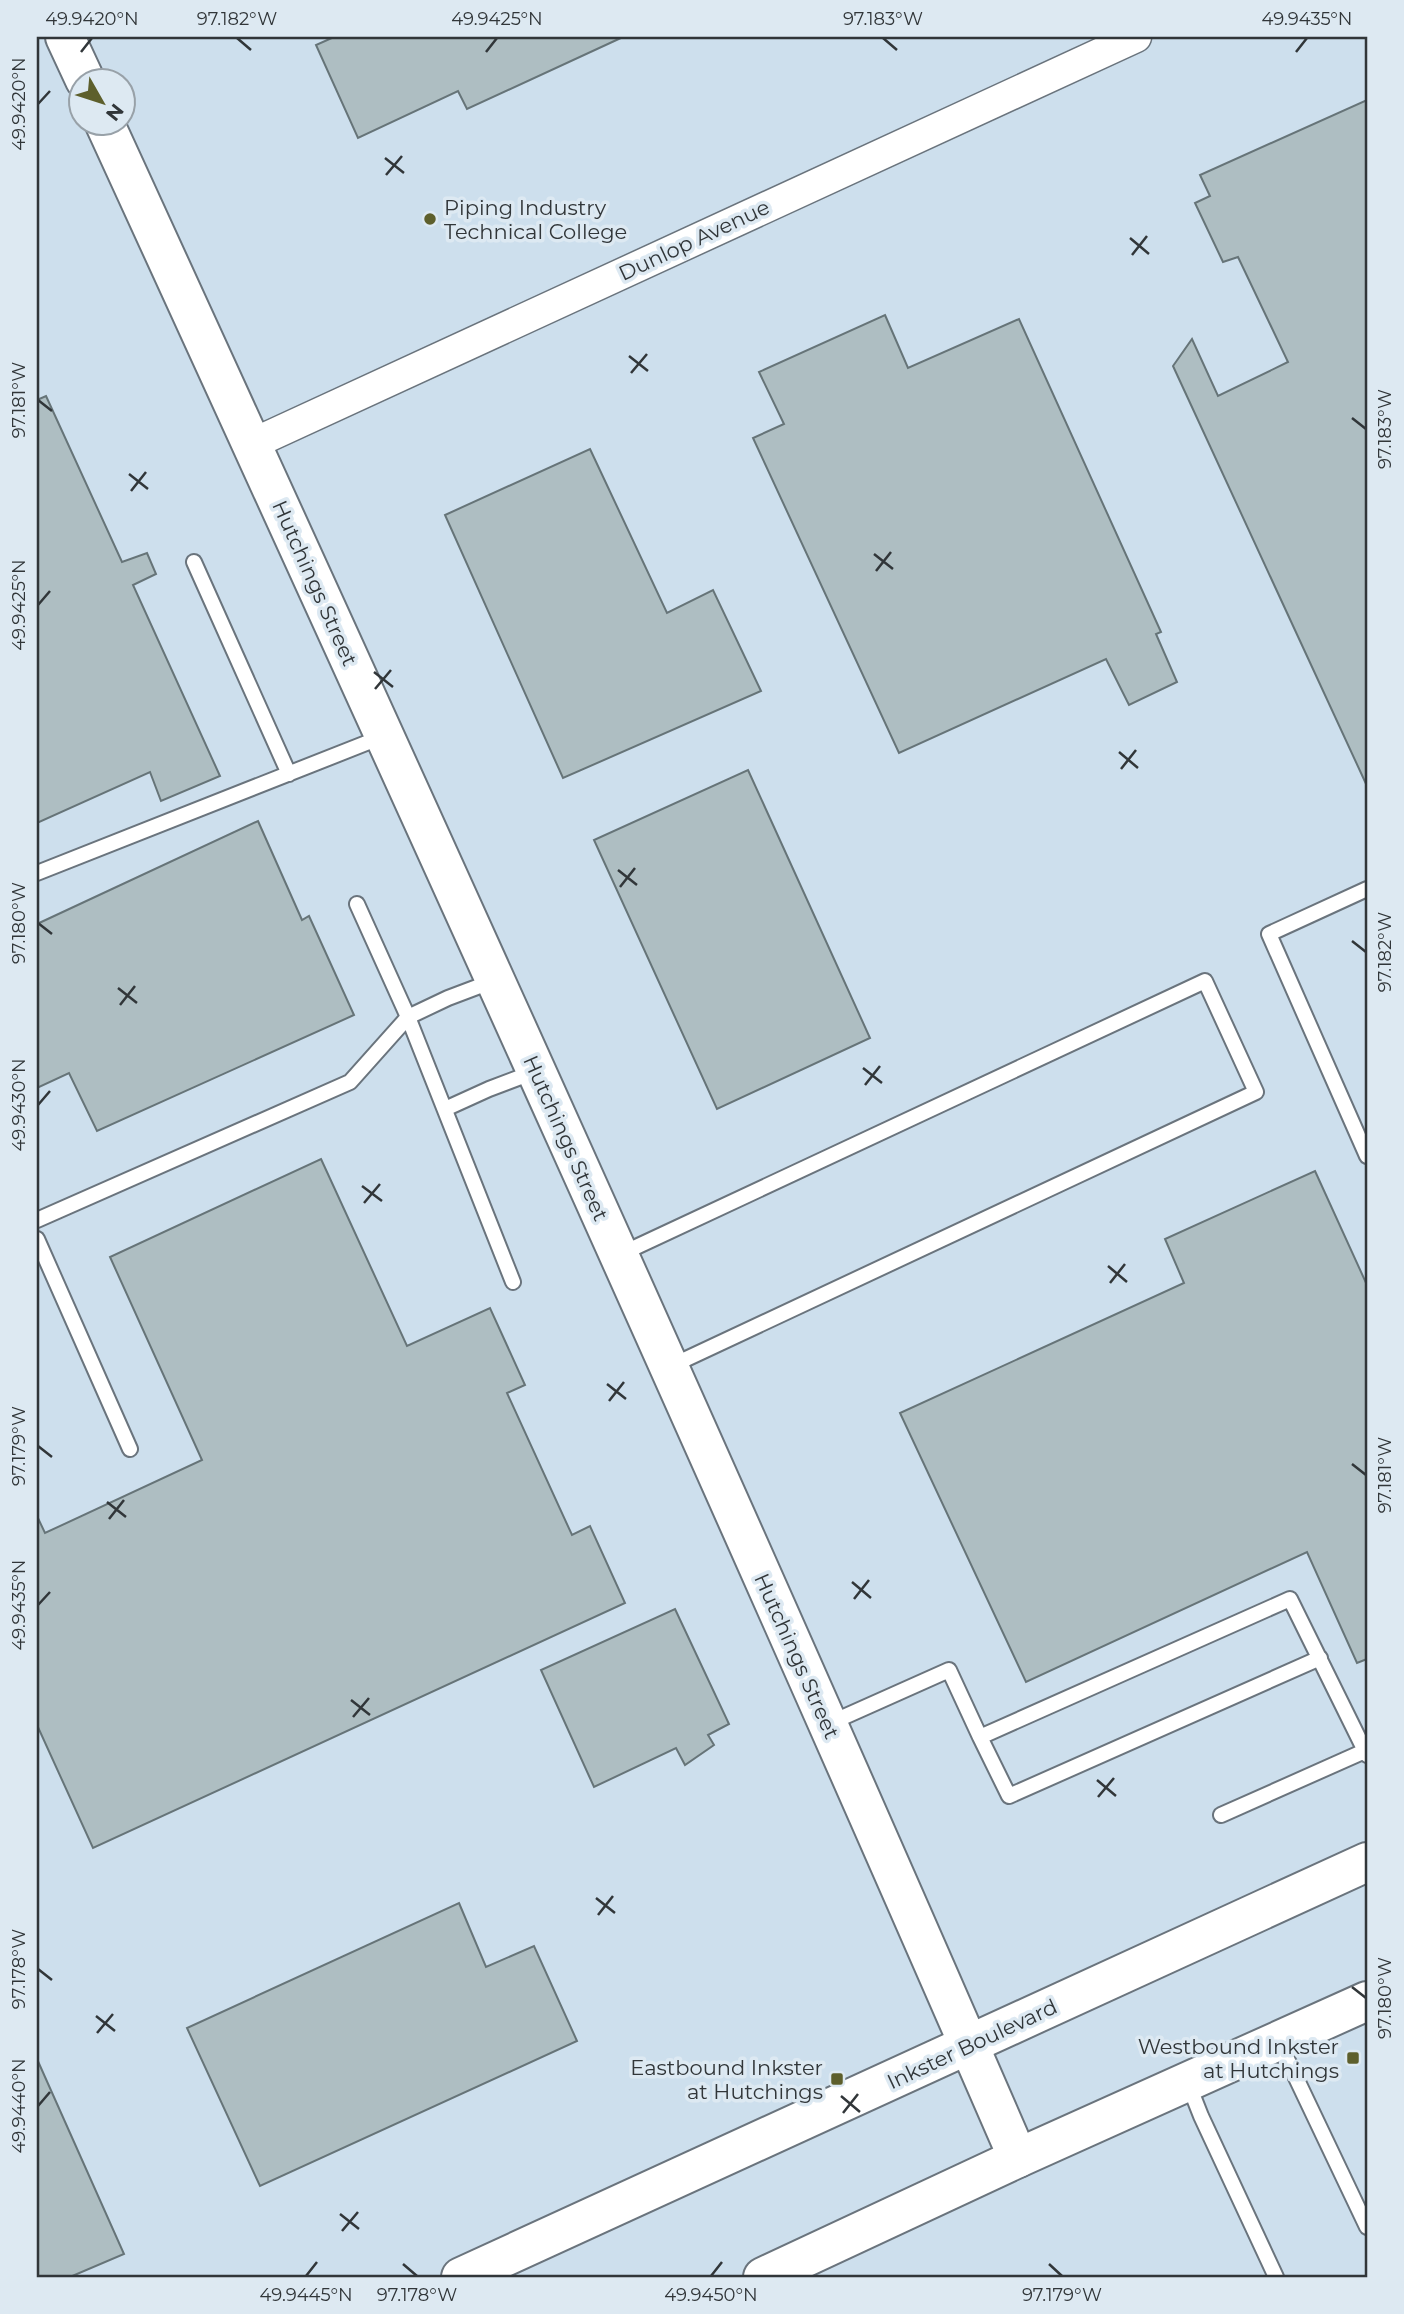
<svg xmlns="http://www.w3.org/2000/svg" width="1404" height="2314" viewBox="0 0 1404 2314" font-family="Montserrat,sans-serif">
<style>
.built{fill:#cddfed;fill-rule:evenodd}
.building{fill:#aebec2;stroke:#667478;stroke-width:2}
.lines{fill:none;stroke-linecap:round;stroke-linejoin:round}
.lane-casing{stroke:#6a747d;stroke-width:18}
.street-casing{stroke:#6a747d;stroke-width:33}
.secondary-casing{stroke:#6a747d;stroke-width:42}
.primary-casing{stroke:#6a747d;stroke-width:42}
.lane{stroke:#fff;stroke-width:14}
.street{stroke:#fff;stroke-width:30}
.secondary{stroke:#fff;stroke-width:38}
.primary{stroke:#fff;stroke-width:38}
.ticks{fill:none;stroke:#313639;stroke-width:2.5}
.poi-dot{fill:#5d5f2c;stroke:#dde9f2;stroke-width:2.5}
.labels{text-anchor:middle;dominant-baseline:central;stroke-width:7;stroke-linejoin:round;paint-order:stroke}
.poi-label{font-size:21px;fill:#313639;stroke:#dde9f2;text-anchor:end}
.street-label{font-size:21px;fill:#313639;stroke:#dde9f2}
.neatline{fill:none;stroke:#313639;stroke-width:2.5}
.ticks-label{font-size:18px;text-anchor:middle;fill:#313639}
</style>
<rect width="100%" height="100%" fill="#dde9f2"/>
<path class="built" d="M37,37h1330v2240h-1330zM80,80h42v42h-42z"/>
<path class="building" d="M334,37h289l-156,72 -9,-18 -100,47 -42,-93z
M1367,100v686l-194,-420 19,-27 26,57 70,-34 -50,-105 -15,5 -28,-59 15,-7 -10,-21z
M885,315l23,53 111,-49 142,313 -5,2 21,48 -48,23 -23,-46 -207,94 -146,-315 31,-14 -25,-52z
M46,396l76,166 25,-9 9,21 -23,11 87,191 -59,25 -11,-29 -113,51v-423z
M590,449l77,164 46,-23 48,101 -198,87 -118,-263z
M748,770l122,268 -153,71 -123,-269z
M258,821l44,99 7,-4 45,99 -257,116 -28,-58 -32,15v-164z
M321,1159l86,187 83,-38 35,77 -18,8 65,142 18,-9 35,77 -532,245 -56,-123v-209l8,17 157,-73 -92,-203z
M1315,1171l52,114v374l-10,4 -50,-111 -281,130 -126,-269 284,-130 -19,-44z
M675,1609l54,115 -21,11 6,10 -29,20 -9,-17 -82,39 -53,-117z
M459,1903l27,64 48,-21 43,95 -317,145 -73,-158z
M37,2059l87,195 -54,23h-33z"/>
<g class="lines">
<defs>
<path id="lane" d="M194,562l95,212
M37,873l347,-137
M1367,889l-98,45 98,222
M357,904l51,113 105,265
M445,1109l44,-20 45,-17
M37,1220l313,-138 58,-65 40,-19 45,-17
M37,1239l93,210
M621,1254l584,-273 51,111 -587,275
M1320,1658l-311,138 -29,-59 310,-138 77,156
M828,1724l121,-54 31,67
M1221,1815l146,-65
M1279,2042l88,185
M1188,2083l13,33 75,161"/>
<path id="street" d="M252,444l884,-407"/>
<path id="secondary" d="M65,37l20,43
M104,122c310,676 618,1354 914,2036"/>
<path id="primary" d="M461,2277l906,-415
M763,2277l255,-119 349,-157"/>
</defs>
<use href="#lane" class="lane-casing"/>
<use href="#street" class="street-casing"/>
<use href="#secondary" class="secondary-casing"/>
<use href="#primary" class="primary-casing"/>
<use href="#lane" class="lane"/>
<use href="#street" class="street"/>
<use href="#secondary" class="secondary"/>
<use href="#primary" class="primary"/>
</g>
<path class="ticks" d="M237,38l14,12M883,38l14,12M81,52l11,-14M486,52l11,-14M1296,52l11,-14M38,104l12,-13M385,158l19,15M386,175l16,-19M1130,238l19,16M1132,255l15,-19M629,356l19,15M631,373l16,-19M38,400l14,11M1352,418l14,11M129,474l19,15M131,491l15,-19M874,554l19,15M876,571l15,-19M38,605l12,-14M374,672l19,15M375,689l16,-19M1119,752l19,16M1121,769l15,-19M618,870l19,15M620,887l15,-19M38,923l14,11M1352,941l14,11M118,988l19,15M120,1005l15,-19M863,1068l19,15M865,1085l15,-19M38,1105l12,-14M362,1186l20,15M364,1203l16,-19M1108,1266l19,16M1110,1283l15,-19M607,1384l19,15M609,1401l15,-19M38,1446l14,11M1352,1464l14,11M107,1502l19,15M109,1519l15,-19M852,1582l19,16M854,1599l15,-19M38,1605l12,-13M351,1700l19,15M353,1717l16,-19M1097,1780l19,16M1098,1797l16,-19M596,1898l19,15M598,1915l15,-19M38,1969l14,11M1352,1987l14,11M96,2016l19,15M97,2033l16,-19M841,2096l19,16M38,2106l12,-14M843,2113l15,-19M340,2214l19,15M342,2231l16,-19M403,2264l14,12M1049,2264l13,12M306,2276l11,-14M711,2276l11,-14"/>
<g class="poi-dot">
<circle cx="430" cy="219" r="7"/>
<rect x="1346" y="2051" width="14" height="14" rx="3.5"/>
<rect x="830" y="2072" width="14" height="14" rx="3.5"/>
</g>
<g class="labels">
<g class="poi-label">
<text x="444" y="207" text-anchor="start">Piping Industry<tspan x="444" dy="24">Technical College</tspan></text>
<text x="1339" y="2046">Westbound Inkster<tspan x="1339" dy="24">at Hutchings</tspan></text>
<text x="823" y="2067">Eastbound Inkster<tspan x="823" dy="24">at Hutchings</tspan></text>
</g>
<g class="street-label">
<text transform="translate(694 240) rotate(-25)">Dunlop Avenue</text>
<text transform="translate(315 583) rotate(66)">Hutchings Street</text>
<text transform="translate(566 1138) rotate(66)">Hutchings Street</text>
<text transform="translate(797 1656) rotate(66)">Hutchings Street</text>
<text transform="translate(972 2044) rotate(-25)">Inkster Boulevard</text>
</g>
</g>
<rect width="1404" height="2314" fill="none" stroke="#dde9f2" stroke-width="77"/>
<g transform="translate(102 102) rotate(129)"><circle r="33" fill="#dde9f2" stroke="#98a1a8" stroke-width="2"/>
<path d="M0-5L12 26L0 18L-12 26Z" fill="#5d5f2c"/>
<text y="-10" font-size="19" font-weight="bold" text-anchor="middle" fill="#313639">N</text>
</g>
<rect x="38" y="38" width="1328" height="2238" class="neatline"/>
<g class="ticks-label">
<text x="92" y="25">49.9420°N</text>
<text x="237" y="25">97.182°W</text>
<text x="497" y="25">49.9425°N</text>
<text x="883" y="25">97.183°W</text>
<text x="1307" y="25">49.9435°N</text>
<text transform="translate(19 104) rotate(-90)" y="6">49.9420°N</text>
<text transform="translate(19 400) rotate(-90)" y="6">97.181°W</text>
<text transform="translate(1385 429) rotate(-90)" y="6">97.183°W</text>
<text transform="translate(19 605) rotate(-90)" y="6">49.9425°N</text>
<text transform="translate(19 923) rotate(-90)" y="6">97.180°W</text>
<text transform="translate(1385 952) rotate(-90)" y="6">97.182°W</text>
<text transform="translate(19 1105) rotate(-90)" y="6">49.9430°N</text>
<text transform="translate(19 1446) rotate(-90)" y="6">97.179°W</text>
<text transform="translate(1385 1475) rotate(-90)" y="6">97.181°W</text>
<text transform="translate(19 1605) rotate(-90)" y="6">49.9435°N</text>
<text transform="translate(19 1969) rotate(-90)" y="6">97.178°W</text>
<text transform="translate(1385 1998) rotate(-90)" y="6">97.180°W</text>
<text transform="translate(19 2106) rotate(-90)" y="6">49.9440°N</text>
<text x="306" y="2301">49.9445°N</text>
<text x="417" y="2301">97.178°W</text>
<text x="711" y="2301">49.9450°N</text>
<text x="1062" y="2301">97.179°W</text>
</g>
</svg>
